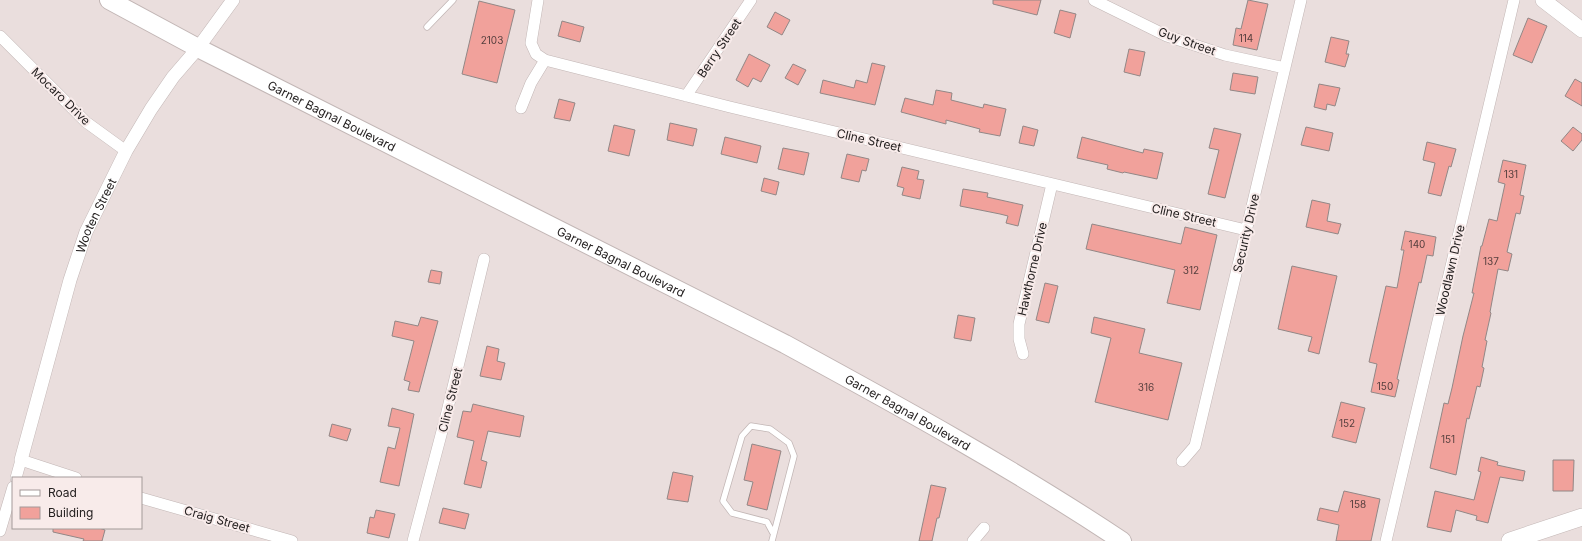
<svg xmlns="http://www.w3.org/2000/svg" width="1582" height="541" viewBox="0 0 1582 541" font-family="Inter,sans-serif">
<style>
.building{fill:#f1a19b;stroke:#928786}
.lines{fill:none;stroke-linecap:round;stroke-linejoin:round}
.service-casing{stroke:#c2b6b5;stroke-width:7}
.minor-casing{stroke:#c2b6b5;stroke-width:12}
.tertiary-casing{stroke:#c2b6b5;stroke-width:14}
.secondary-casing{stroke:#c2b6b5;stroke-width:16}
.primary-casing{stroke:#c2b6b5;stroke-width:18}
.trunk-casing{stroke:#c2b6b5;stroke-width:20}
.service{stroke:#fff;stroke-width:5.5}
.minor{stroke:#fff;stroke-width:11}
.tertiary{stroke:#fff;stroke-width:13}
.secondary{stroke:#fff;stroke-width:15}
.primary{stroke:#fff;stroke-width:17}
.trunk{stroke:#fff;stroke-width:18}
.labels{text-anchor:middle;dominant-baseline:central;stroke-width:4;stroke-linejoin:round;paint-order:stroke}
.number-label{font-size:10px;fill:#57403f}
.street-label{font-size:12px;fill:#242020;stroke:#f8ebea}
</style>
<rect width="100%" height="100%" fill="#eadedd"/>
<path class="building" d="M993,0h48l-4,15 -44,-11z
M1248,0l20,4 -11,46 -24,-5 3,-17 5,1z
M479,1l36,9 -18,73 -35,-9z
M1060,10l16,4 -6,24 -16,-5z
M775,12l15,8 -8,15 -15,-8z
M1528,18l19,8 -15,37 -19,-8z
M562,21l22,6 -4,15 -22,-6z
M1331,37l18,4 -3,13h3l-4,13 -20,-5z
M1129,49l16,3 -5,24 -16,-4z
M749,54l21,11 -9,17 -8,-4 -5,9 -12,-7z
M872,63l13,3 -10,39 -55,-12 3,-13 31,8 2,-8 11,3z
M793,64l13,6 -8,15 -13,-7z
M1233,73l25,4 -3,17 -25,-4z
M1575,79l7,4v23l-17,-10z
M1319,84l21,4 -5,18 -8,-2 -1,6 -12,-3z
M936,90l16,3 -1,7 32,8 1,-4 22,5 -6,27 -21,-4 1,-3 -34,-9v4l-45,-12 4,-14 28,7z
M559,99l16,4 -5,18 -16,-3z
M670,123l27,6 -4,17 -26,-6z
M614,125l21,5 -6,26 -21,-5z
M1023,126l15,4 -4,16 -15,-3z
M1306,127l27,6 -4,18 -28,-6z
M1573,127l9,7v6l-9,11 -12,-10z
M1214,128l27,6 -16,64 -17,-4 11,-44 -10,-2z
M725,137l36,9 -4,17 -36,-9z
M1082,137l61,16 1,-4 19,4 -6,26 -33,-7 -1,1 -16,-4 1,-4 -31,-7z
M1427,142l29,7 -5,18 -2,-1 -8,30 -13,-3 7,-30 -12,-3z
M783,148l26,5 -5,22 -26,-6z
M847,154l22,5 -3,12 -4,-1 -3,12 -18,-4z
M1503,160l23,5 -6,30 4,1 -4,18 -4,-1 -9,39 5,2 -4,17 -10,-2 -8,43 1,1 -6,27 2,1 -5,26 2,1 -4,19 -3,-1 -8,33 -2,-1 -11,57 -26,-7 14,-65 4,1 4,-16 11,-52 11,-43h-2l9,-47h1l7,-27 8,2 8,-37 -7,-2z
M902,167l17,4 -2,8 7,1 -4,19 -18,-4 2,-7 -7,-2z
M764,178l15,4 -3,13 -15,-4z
M963,189l25,4 -1,4 36,8 -5,21 -12,-3 2,-7 -8,-2 -40,-8z
M1312,200l18,4 -3,17 14,3 -3,10 -32,-7z
M1092,224l89,20 4,-17 32,8 -17,75 -33,-7 8,-33 -89,-21z
M1405,231l31,6 -3,19 -6,-1 -6,28 -2,-1 -22,97 2,1 -4,17 -24,-5 6,-28 -8,-2 17,-76 11,2 7,-38h-3z
M1292,266l45,10 -18,78 -11,-3 4,-14 -34,-8z
M431,270l11,2 -2,12 -12,-2z
M1045,283l13,3 -9,37 -13,-3z
M958,315l17,3 -4,23 -17,-3z
M421,317l17,4 -19,71 -11,-2 2,-8 -6,-2 10,-39 -22,-5 3,-15 23,5z
M1094,317l51,12 -6,24 43,10 -14,57 -73,-18 16,-64 -20,-5z
M487,346l12,3 -2,12 8,2 -4,17 -21,-4z
M1341,402l24,6 -9,35 -24,-6z
M473,404l51,12 -4,21 -32,-6 -7,29 6,2 -6,26 -17,-4 10,-43 -17,-4 6,-26 8,1z
M392,408l22,6 -15,72 -19,-4 8,-35 7,2 5,-21 -12,-2z
M332,424l19,5 -4,12 -18,-5z
M752,444l29,7 -14,59 -20,-5 6,-23 -9,-2z
M1481,457l17,5 -1,3 28,6 -2,10 -23,-4 -12,46 -12,-3 1,-4 -21,-6 -5,22 -24,-5 8,-36 39,9 7,-28 -3,-1z
M1553,460h21l-1,31h-20z
M673,472l20,4 -5,26 -21,-3z
M931,485l15,3 -7,30h-2l-5,23h-13z
M1344,491l36,8 -9,42h-35l3,-16 -22,-5 3,-12 18,4z
M443,508l26,6 -4,15 -26,-6z
M376,510l19,4 -6,24 -22,-5 3,-16 4,1z
M53,528h46l6,2 -3,11h-19l1,-2 -31,-7z"/>
<g class="lines">
<defs>
<path id="service" d="M427,27l26,-27
M772,541l22,-85 -5,-13 -19,-14 -19,-3 -9,10 -19,65 9,12 35,9 6,11"/>
<path id="minor" d="M538,0l-7,43 5,11 9,6 185,47 516,123
M1094,0l73,36 58,19 60,13
M0,36l86,86 40,29
M686,96l65,-96
M521,108l10,-25 14,-23
M1023,354l-4,-15v-15l33,-140
M1182,461l13,-15 106,-446
M16,478l5,-18 55,18
M141,498l151,43
M0,531l13,-44
M413,541l33,-125 38,-157
M973,541l11,-13
M1386,541l128,-541"/>
<g id="tertiary">
<path id="s1" d="M21,460l49,-180 16,-48 40,-81 25,-42 22,-32 25,-29 35,-48"/>
</g>
<path id="secondary" d="M1543,0l39,30"/>
<path id="primary" d="M1510,541l72,-24"/>
<g id="trunk">
<path id="s2" d="M109,0l89,48 587,296c114,62 229,125 337,197"/>
</g>
</defs>
<use href="#service" class="service-casing"/>
<use href="#minor" class="minor-casing"/>
<use href="#tertiary" class="tertiary-casing"/>
<use href="#secondary" class="secondary-casing"/>
<use href="#primary" class="primary-casing"/>
<use href="#trunk" class="trunk-casing"/>
<use href="#service" class="service"/>
<use href="#minor" class="minor"/>
<use href="#tertiary" class="tertiary"/>
<use href="#secondary" class="secondary"/>
<use href="#primary" class="primary"/>
<use href="#trunk" class="trunk"/>
</g>
<g class="labels">
<g class="number-label">
<text x="1246" y="38">114</text>
<text x="492" y="40">2103</text>
<text x="1511" y="174">131</text>
<text x="1417" y="244">140</text>
<text x="1491" y="261">137</text>
<text x="1191" y="270">312</text>
<text x="1385" y="386">150</text>
<text x="1146" y="387">316</text>
<text x="1347" y="423">152</text>
<text x="1448" y="439">151</text>
<text x="1358" y="504">158</text>
</g>
<g class="street-label">
<text transform="translate(1187 41) rotate(20)">Guy Street</text>
<text transform="translate(719 48) rotate(-56)">Berry Street</text>
<text transform="translate(61 96) rotate(44)">Mocaro Drive</text>
<text stroke="none"><textPath href="#s2" startOffset="251">Garner Bagnal Boulevard</textPath></text>
<text transform="translate(869 140) rotate(13)">Cline Street</text>
<text transform="translate(1184 215) rotate(13)">Cline Street</text>
<text stroke="none"><textPath href="#s1" startOffset="256">Wooten Street</textPath></text>
<text transform="translate(1246 233) rotate(-77)">Security Drive</text>
<text stroke="none"><textPath href="#s2" startOffset="575">Garner Bagnal Boulevard</textPath></text>
<text transform="translate(1032 269) rotate(-77)">Hawthorne Drive</text>
<text transform="translate(1450 270) rotate(-77)">Woodlawn Drive</text>
<text transform="translate(450 400) rotate(-76)">Cline Street</text>
<text stroke="none"><textPath href="#s2" startOffset="899">Garner Bagnal Boulevard</textPath></text>
<text transform="translate(217 519) rotate(16)">Craig Street</text>
</g>
</g>
<rect x="12" y="477" width="130" height="52" fill="#f8ebea" stroke="#a39a99"/>
<rect x="20" y="490" width="20" height="6" fill="#ffffff" stroke="#a39a99"/>
<text x="48" y="497" font-size="12" fill="#242020">Road</text>
<rect x="20" y="507" width="20" height="12" fill="#f1a19b" stroke="#a39a99"/>
<text x="48" y="517" font-size="12" fill="#242020">Building</text>
</svg>
